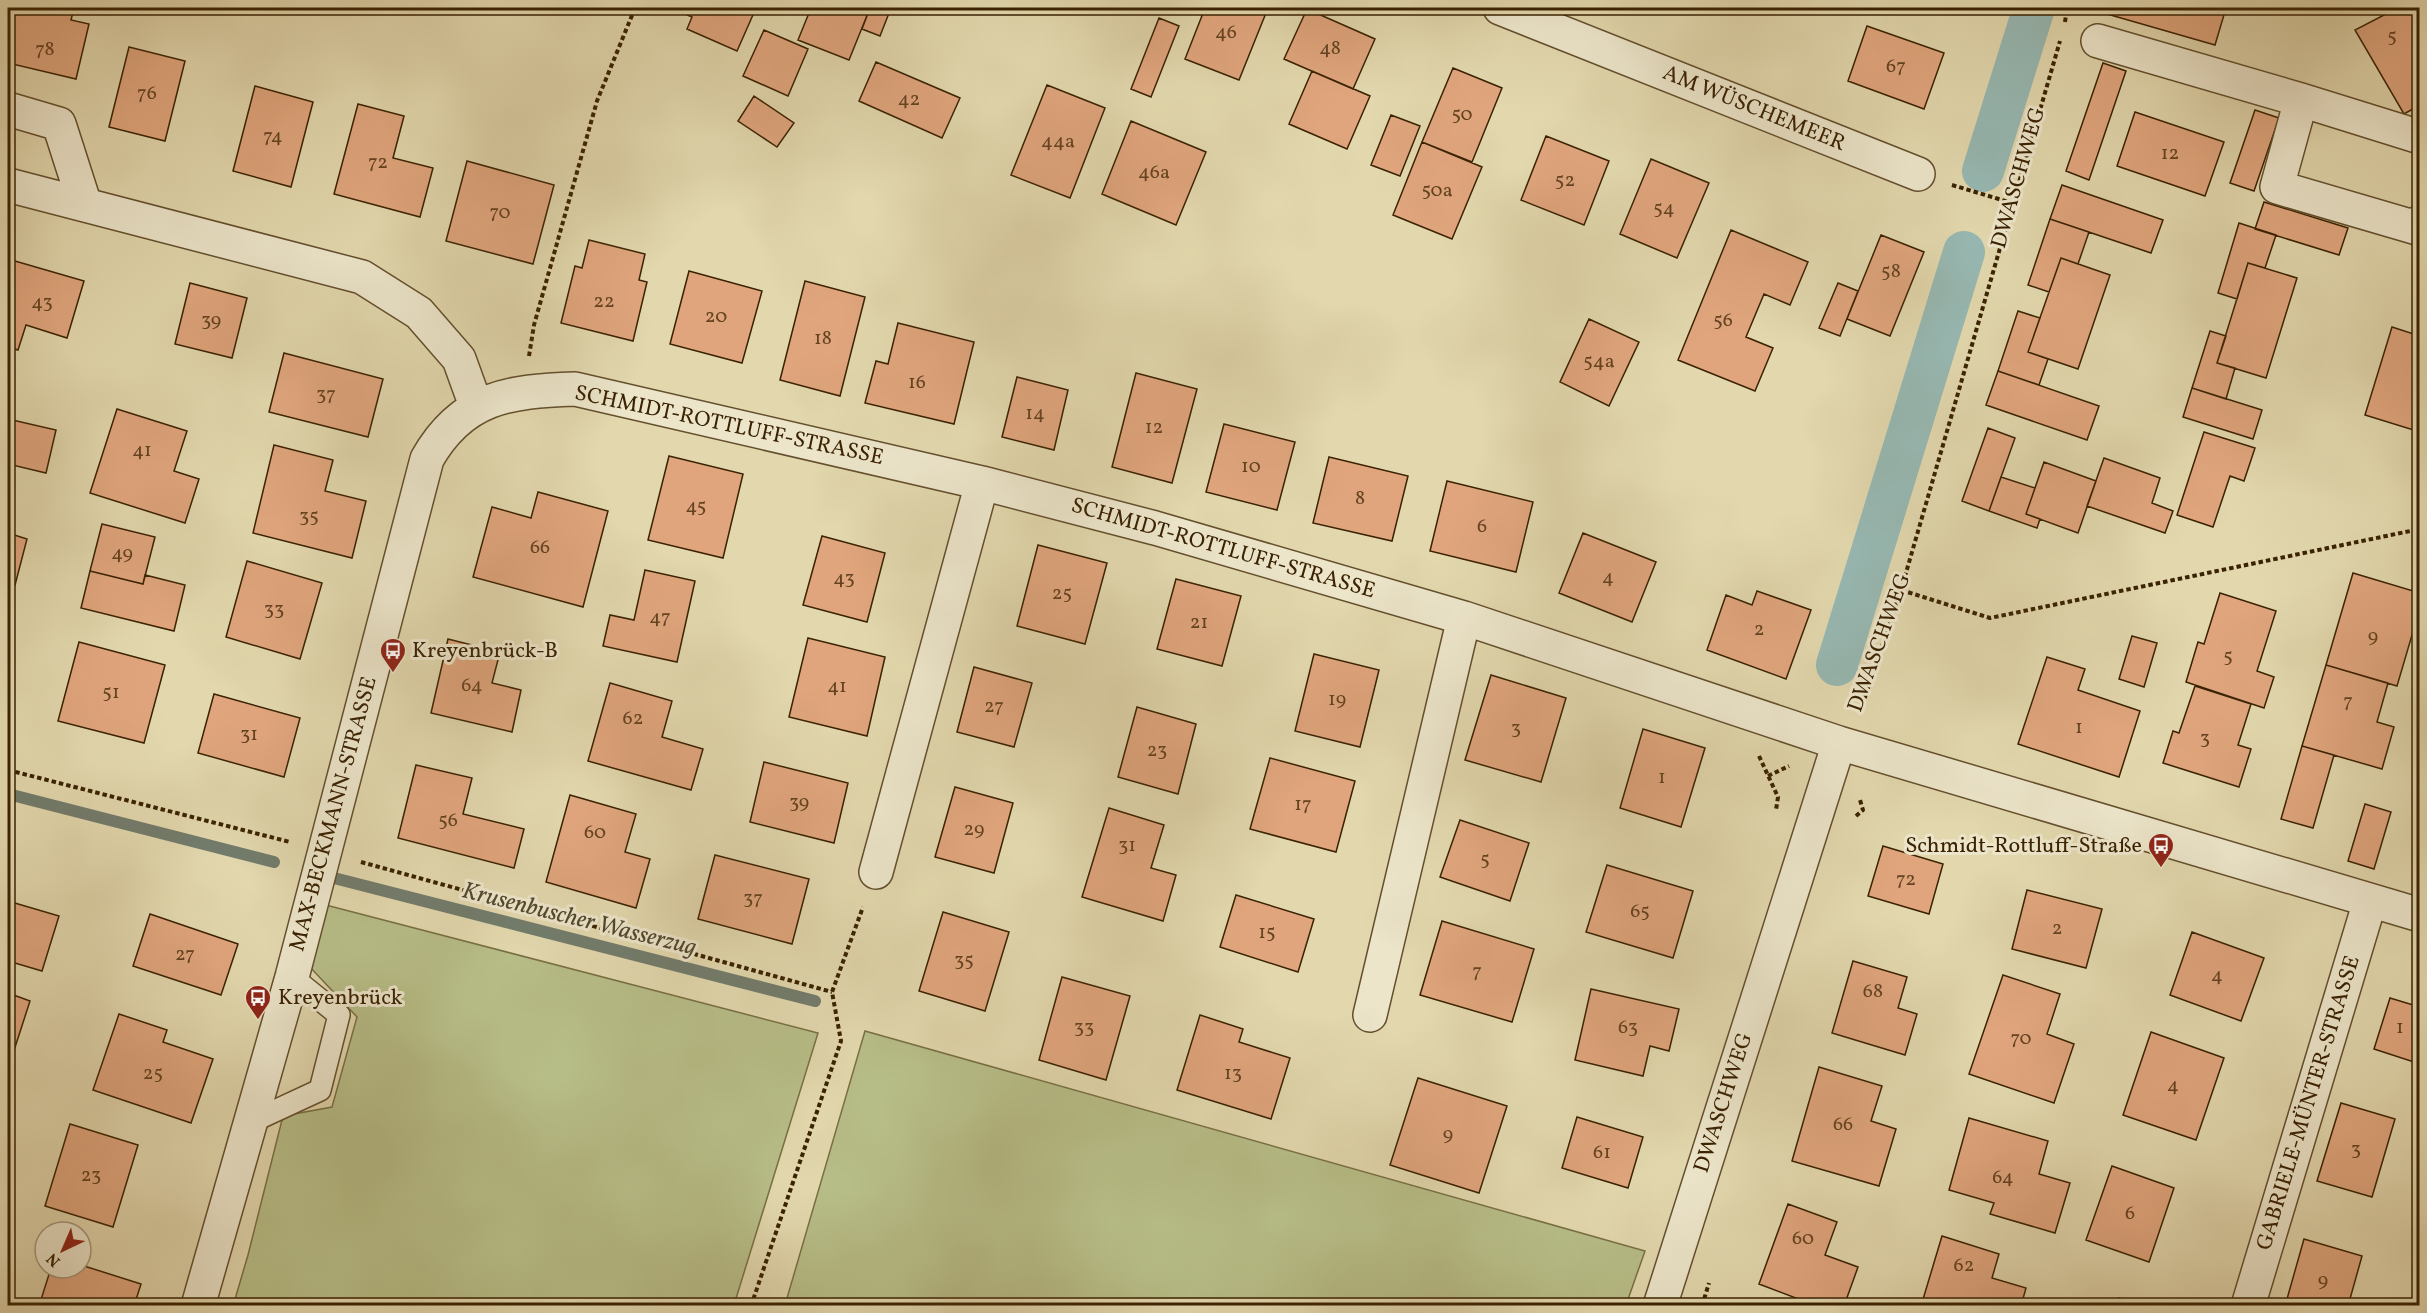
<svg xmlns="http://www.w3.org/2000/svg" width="2427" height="1313" viewBox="0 0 2427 1313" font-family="Vollkorn,serif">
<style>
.green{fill:#b7bd87;stroke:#787044;stroke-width:1.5}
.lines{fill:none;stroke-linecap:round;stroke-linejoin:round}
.stream{stroke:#727c6c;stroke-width:12}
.canal{stroke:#97b8b2;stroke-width:42}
.building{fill:#e0a57d;stroke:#3a2202;stroke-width:1.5}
.service-casing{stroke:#644f2d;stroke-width:24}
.minor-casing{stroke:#644f2d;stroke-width:36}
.path{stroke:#3a2202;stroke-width:4;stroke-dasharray:4.5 3;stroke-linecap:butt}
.service{stroke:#ece5ca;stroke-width:21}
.minor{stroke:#ece5ca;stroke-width:33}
.labels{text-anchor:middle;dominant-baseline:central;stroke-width:6;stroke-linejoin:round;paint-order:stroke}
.number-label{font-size:20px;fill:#644321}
.street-label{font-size:22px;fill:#3a2202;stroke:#ece5ca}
.poi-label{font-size:22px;fill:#3a2202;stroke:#ece5ca;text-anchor:start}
.water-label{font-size:24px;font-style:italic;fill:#51482e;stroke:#ece5ca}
</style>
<rect width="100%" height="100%" fill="#e2d7ad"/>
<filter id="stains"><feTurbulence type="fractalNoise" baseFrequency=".00333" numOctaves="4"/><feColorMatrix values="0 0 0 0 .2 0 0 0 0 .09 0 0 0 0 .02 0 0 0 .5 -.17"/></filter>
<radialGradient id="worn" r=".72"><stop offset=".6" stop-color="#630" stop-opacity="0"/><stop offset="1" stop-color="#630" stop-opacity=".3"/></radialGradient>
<path class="green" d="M322,904l496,129 -84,272 -501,1 15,-51 35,-139 49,-9 25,-90 -49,-52z
M865,1031l780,220 -19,54h-841z"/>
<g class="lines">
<path class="stream" d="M8,794l266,68
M334,878l481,123"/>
<path class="canal" d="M1983,171l51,-163
M1837,665l127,-413"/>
</g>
<path class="building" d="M14,8h60l-3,12 18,4 -13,55 -68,-16v-26z
M672,8h84l-19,43 -50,-22 5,-12z
M811,8h59l-21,52 -51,-20z
M870,8h21l-11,28 -18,-7z
M1205,8h63l-29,72 -54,-21z
M2109,8h117l-11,37 -108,-31z
M2387,8h33v97l-16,9 -49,-84 31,-16z
M1307,9l68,30 -22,50 -69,-30z
M1159,18l20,8 -28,71 -20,-8z
M1867,26l77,27 -20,56 -76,-28z
M764,30l44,19 -20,47 -45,-20z
M129,47l56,14 -20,80 -56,-14z
M876,62l84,36 -18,40 -83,-37z
M2103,63l23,8 -37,109 -23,-9z
M1453,68l49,20 -30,74 -50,-20z
M1312,71l58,25 -23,53 -58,-25z
M1047,85l58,23 -35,90 -59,-23z
M255,86l58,16 -22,85 -58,-16z
M754,96l40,27 -17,24 -39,-26z
M358,104l46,12 -11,42 40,10 -13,49 -86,-23z
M2255,110l24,8 -25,73 -24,-8z
M2135,112l89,30 -19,54 -88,-30z
M1391,115l29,11 -20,50 -29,-11z
M1131,121l75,31 -30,73 -74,-31z
M1546,136l63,25 -25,64 -63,-25z
M1422,142l60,25 -30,72 -59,-24z
M1651,159l58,24 -32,75 -57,-24z
M467,161l87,24 -21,79 -87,-23z
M2062,185l101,35 -12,33 -101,-34z
M2264,202l84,26 -9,27 -84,-26z
M2050,219l39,13 -11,32 -17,-6 -12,34 -21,-7z
M2239,223l37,12 -11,33 -17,-5 -11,36 -19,-6z
M1731,230l77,32 -18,43 -26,-11 -18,43 27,11 -18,43 -77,-31z
M1881,235l43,17 -34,84 -43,-17z
M589,240l56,14 -6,26 8,2 -14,59 -72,-18 14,-57 7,2z
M2061,258l49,17 -32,94 -50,-17z
M8,259l76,22 -17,57 -41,-13 -8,25 -10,-3z
M2248,263l49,15 -31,100 -49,-15z
M689,271l73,20 -20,72 -72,-19z
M805,281l60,16 -25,99 -60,-16z
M190,283l57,15 -15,60 -57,-14z
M1838,283l20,8 -18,45 -21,-8z
M2018,311l22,7 -12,34 20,7 -9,26 -41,-14z
M1589,319l50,23 -30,64 -49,-24z
M898,323l76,19 -20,82 -89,-21 11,-42 12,3z
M2392,327l28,9v96l-55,-17z
M2210,331l16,5 -9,27 18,5 -9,31 -34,-11z
M284,353l99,26 -15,58 -99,-25z
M1998,371l101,35 -12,34 -101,-35z
M1136,373l61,16 -25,94 -60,-16z
M1017,377l51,13 -14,60 -52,-13z
M2192,388l70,22 -9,29 -70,-22z
M117,409l70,22 -13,40 25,8 -14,44 -95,-30z
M8,419l48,11 -10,43 -38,-9z
M1224,424l71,18 -18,68 -71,-18z
M1988,428l27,10 -26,73 -27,-10z
M2204,432l51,16 -11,33 -14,-5 -17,51 -36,-12z
M274,445l59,15 -8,31 41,10 -14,57 -99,-25z
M669,456l74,18 -20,84 -75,-18z
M1329,457l79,19 -16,65 -79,-18z
M2104,458l56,20 -8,25 21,8 -8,22 -78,-27z
M2044,462l52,19 -18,52 -52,-19z
M2001,477l34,11 -9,26 14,5 -3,9 -48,-17z
M1447,481l86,21 -17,70 -86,-21z
M538,492l70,19 -25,96 -110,-30 19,-70 39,11z
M102,524l53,13 -12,47 -53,-13z
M8,533l19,6 -12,46 -7,-2z
M1583,533l73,29 -24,60 -73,-29z
M822,536l63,17 -18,69 -64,-17z
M1038,545l69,18 -22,81 -68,-18z
M247,561l75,22 -22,76 -74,-22z
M645,570l50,11 -18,81 -74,-16 7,-31 24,5z
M90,571l53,13 2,-9 40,10 -11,46 -93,-23z
M2353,573l67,20v15l-23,78 -71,-21z
M1176,579l65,17 -19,70 -65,-17z
M1757,591l54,19 -25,69 -79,-29 19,-55 26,10z
M2220,593l56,18 -19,60 17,6 -10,31 -78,-26 12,-40 6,2z
M2132,636l25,7 -13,44 -25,-8z
M808,638l77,19 -18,79 -78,-19z
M448,639l52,13 -8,31 29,7 -9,42 -81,-19z
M79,642l86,23 -21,78 -86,-22z
M1314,654l65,16 -19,77 -65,-16z
M2047,657l38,12 -7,21 62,21 -21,66 -101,-33z
M2326,665l62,18 -11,39 17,5 -12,42 -80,-23z
M974,667l58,16 -18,64 -57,-15z
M1491,675l75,23 -25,84 -76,-22z
M610,683l62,18 -10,36 41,12 -12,41 -103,-29z
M2195,686l56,18 -13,41 13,4 -12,38 -76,-24 10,-32 6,2z
M214,694l86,24 -16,59 -86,-24z
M1137,707l59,17 -18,70 -60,-17z
M1643,729l62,19 -24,79 -61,-19z
M2302,746l32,9 -21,73 -32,-9z
M1270,758l85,23 -19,71 -86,-23z
M764,762l84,21 -14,60 -84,-21z
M416,765l56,13 -9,36 61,15 -10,39 -116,-30z
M955,787l58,16 -19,70 -59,-16z
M570,795l66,19 -11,38 25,7 -14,49 -90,-26z
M2365,804l26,8 -17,57 -26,-8z
M1109,808l55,17 -13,43 25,7 -13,46 -81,-24z
M1460,820l69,23 -19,58 -70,-24z
M1883,846l60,18 -14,50 -61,-18z
M715,855l94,24 -17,65 -94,-25z
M1607,865l86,26 -20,67 -87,-26z
M2027,890l75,19 -16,59 -74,-19z
M1236,895l78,24 -16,53 -78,-25z
M8,901l51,15 -17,55 -34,-10z
M943,912l66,20 -24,79 -66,-20z
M150,914l88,30 -17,51 -88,-29z
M1442,921l92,28 -22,73 -92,-27z
M2192,932l72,26 -23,63 -71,-26z
M1853,961l54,16 -9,31 19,6 -12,41 -73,-22z
M2003,975l57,19 -13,40 27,10 -20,59 -85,-29z
M1062,977l68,19 -24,84 -67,-20z
M1591,989l88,20 -10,42 -19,-5 -7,30 -68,-16z
M8,993l22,8 -22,68z
M2390,998l30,9v57l-46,-15z
M119,1014l48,16 -4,12 50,17 -22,64 -98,-33z
M1200,1015l43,14 -4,13 51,16 -19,61 -94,-29z
M2151,1032l73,26 -28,82 -73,-25z
M1819,1067l63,19 -11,35 25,8 -17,57 -87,-25z
M1418,1078l89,28 -28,87 -89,-28z
M2341,1103l54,16 -23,78 -55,-16z
M1577,1117l66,20 -15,51 -66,-20z
M1969,1118l79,23 -9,33 31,9 -15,50 -65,-19 4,-11 -45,-13z
M70,1124l68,21 -25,82 -68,-21z
M2112,1166l62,22 -25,74 -63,-22z
M1788,1204l49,18 -12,33 33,12 -14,39h-27l-58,-22z
M1942,1236l57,18 -7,24 34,10 -5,18h-100z
M2304,1239l58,17 -14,50h-63z
M81,1265l60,19 -7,22h-95l12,-38h30z
M2119,1298l28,8h-30z"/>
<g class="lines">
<defs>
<path id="service" d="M251,1122l69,-32 19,-75 -47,-38"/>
<path id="minor" d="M1500,8l418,166
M2098,41l203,59 119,37
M2301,100l-24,87 140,41 3,-6
M8,109l51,15 26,81
M8,185l354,92 57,36 40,46 17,47
M876,872l106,-389
M1370,1015l94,-397
M198,1306l94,-329 135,-518c35,-62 82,-68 148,-70l407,94 173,45 309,90 375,125 581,172
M1660,1306l179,-563
M2248,1306l122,-405"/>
</defs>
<use href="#service" class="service-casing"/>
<use href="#minor" class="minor-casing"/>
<path class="path" d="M2065,22l2,-14
M1952,185l60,18
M529,356l5,-31 63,-224 38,-93
M1901,590l89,28 430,-89
M1857,711l7,-11 37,-110 159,-549
M1759,756l19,41 -2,13
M8,770l282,72
M1768,776l21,-10
M1856,816l7,-6 -3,-10
M361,862l471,130
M751,1306l90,-265 -9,-49 31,-85
M1702,1306l7,-23"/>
<use href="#service" class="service"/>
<use href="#minor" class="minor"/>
</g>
<defs>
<symbol id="bus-pin" viewBox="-11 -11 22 30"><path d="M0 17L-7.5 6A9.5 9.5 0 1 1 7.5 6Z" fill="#8f2418" stroke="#ece5ca"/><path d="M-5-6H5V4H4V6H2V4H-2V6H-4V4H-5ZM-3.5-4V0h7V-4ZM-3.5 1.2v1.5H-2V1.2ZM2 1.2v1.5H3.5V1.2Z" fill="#fff"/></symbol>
</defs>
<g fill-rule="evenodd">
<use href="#bus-pin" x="378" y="636" width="30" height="40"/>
<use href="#bus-pin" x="2146" y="831" width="30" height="40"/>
<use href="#bus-pin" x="243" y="983" width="30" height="40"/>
</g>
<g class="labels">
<g class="number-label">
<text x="1226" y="33">46</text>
<text x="2392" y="37">5</text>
<text x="1330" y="49">48</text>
<text x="45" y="50">78</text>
<text x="1896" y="67">67</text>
<text x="147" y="94">76</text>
<text x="909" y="100">42</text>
<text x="1462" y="115">50</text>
<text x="273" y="137">74</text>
<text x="1058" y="142">44a</text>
<text x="2170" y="154">12</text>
<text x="378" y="163">72</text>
<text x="1154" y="173">46a</text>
<text x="1565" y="181">52</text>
<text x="1437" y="191">50a</text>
<text x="1664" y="209">54</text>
<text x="500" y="213">70</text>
<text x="1891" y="272">58</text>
<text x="604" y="302">22</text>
<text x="42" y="303">43</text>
<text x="716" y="317">20</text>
<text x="211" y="321">39</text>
<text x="1723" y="321">56</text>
<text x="823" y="339">18</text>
<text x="1599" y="362">54a</text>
<text x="917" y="383">16</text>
<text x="326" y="395">37</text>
<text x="1035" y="414">14</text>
<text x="1154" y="428">12</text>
<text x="142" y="451">41</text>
<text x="1251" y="467">10</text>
<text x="1360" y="499">8</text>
<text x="696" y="507">45</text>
<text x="309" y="517">35</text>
<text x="1482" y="527">6</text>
<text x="540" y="548">66</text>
<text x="122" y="554">49</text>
<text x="1608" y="578">4</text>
<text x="844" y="579">43</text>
<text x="1062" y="594">25</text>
<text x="274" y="610">33</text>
<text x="660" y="618">47</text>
<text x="1199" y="623">21</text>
<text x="1759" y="630">2</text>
<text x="2373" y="637">9</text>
<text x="2228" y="657">5</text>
<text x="472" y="686">64</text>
<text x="837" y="687">41</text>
<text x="111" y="693">51</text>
<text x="1337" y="700">19</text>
<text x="2348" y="702">7</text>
<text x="994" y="707">27</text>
<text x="633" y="719">62</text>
<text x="2079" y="728">1</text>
<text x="1516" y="729">3</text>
<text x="249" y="735">31</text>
<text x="2205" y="739">3</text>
<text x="1157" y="751">23</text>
<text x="1662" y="778">1</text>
<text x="799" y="803">39</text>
<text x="1303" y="805">17</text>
<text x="448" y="821">56</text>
<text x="974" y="830">29</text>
<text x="595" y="833">60</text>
<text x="1127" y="846">31</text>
<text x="1485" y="860">5</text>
<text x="1906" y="880">72</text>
<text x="753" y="899">37</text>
<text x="1640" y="912">65</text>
<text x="2057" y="929">2</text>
<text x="1267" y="933">15</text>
<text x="185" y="955">27</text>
<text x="964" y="961">35</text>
<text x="1477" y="972">7</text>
<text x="2217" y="976">4</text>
<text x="1873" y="992">68</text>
<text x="1084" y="1028">33</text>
<text x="1628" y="1028">63</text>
<text x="2400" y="1028">1</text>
<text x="2021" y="1039">70</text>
<text x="153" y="1074">25</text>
<text x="1233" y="1074">13</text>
<text x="2173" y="1086">4</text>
<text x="1843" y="1125">66</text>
<text x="1448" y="1135">9</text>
<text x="2356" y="1150">3</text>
<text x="1602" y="1153">61</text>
<text x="91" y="1176">23</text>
<text x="2003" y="1178">64</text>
<text x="2130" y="1214">6</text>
<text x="1803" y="1239">60</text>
<text x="1964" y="1266">62</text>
<text x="2323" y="1281">9</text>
</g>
<g class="street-label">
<text transform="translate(1754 109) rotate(22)">AM WÜSCHEMEER</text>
<text transform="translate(2019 178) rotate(-74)">DWASCHWEG</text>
<text transform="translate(729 426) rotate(12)">SCHMIDT-ROTTLUFF-STRASSE</text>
<text transform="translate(1223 549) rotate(16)">SCHMIDT-ROTTLUFF-STRASSE</text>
<text transform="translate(1880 643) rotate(-70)">DWASCHWEG</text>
<text transform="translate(334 814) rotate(-75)">MAX-BECKMANN-STRASSE</text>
<text transform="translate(1724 1103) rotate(-72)">DWASCHWEG</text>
<text transform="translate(2309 1103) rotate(-73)">GABRIELE-MÜNTER-STRASSE</text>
</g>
<g class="poi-label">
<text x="412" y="651">Kreyenbrück-B</text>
<text x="2142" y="846" text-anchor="end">Schmidt-Rottluff-Straße</text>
<text x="278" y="998">Kreyenbrück</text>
</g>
<g class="water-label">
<text transform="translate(579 920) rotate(14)">Krusenbuscher Wasserzug</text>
</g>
</g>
<rect width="2427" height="1313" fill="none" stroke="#e2d7ad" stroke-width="30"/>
<rect x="9" y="9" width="2409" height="1295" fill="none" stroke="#3a2202" stroke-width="3"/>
<rect x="15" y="15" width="2397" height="1283" fill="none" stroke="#3a2202" stroke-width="1.5"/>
<g transform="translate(63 1250) rotate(224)"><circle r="28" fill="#ece5ca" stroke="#a5977a" stroke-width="1.5"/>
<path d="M0-4.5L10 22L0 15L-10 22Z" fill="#8f2418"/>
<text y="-9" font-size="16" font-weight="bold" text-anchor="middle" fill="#3a2202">N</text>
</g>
<rect width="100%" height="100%" filter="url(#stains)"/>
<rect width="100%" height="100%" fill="url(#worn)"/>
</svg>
